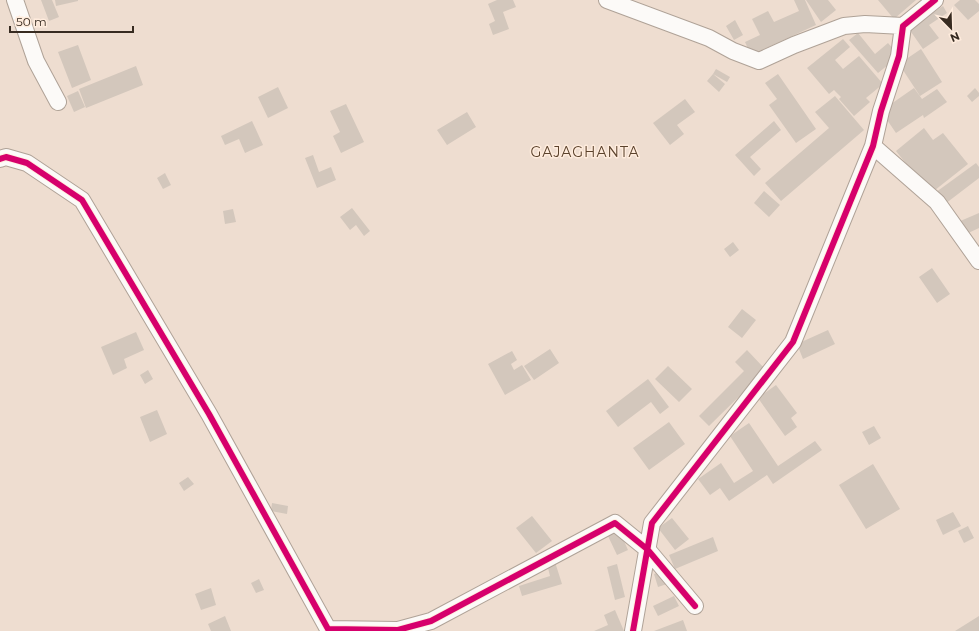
<svg xmlns="http://www.w3.org/2000/svg" width="979" height="631" viewBox="0 0 979 631" font-family="Montserrat,sans-serif">
<style>
.building{fill:#d3c7bc}
.lines{fill:none;stroke-linecap:round;stroke-linejoin:round}
.minor-casing{stroke:#afa297;stroke-width:18}
.minor{stroke:#fcfaf8;stroke-width:16}
.cycleway-casing{stroke:#ffecdd;stroke-width:8}
.cycleway{stroke:#d6006c;stroke-width:6}
.labels{text-anchor:middle;dominant-baseline:central;stroke-width:3;stroke-linejoin:round;paint-order:stroke}
.quarter-label{font-size:14px;letter-spacing:1px;fill:#5b422c;stroke:#ffecdd}
</style>
<rect width="100%" height="100%" fill="#eeddd0"/>
<path class="building" d="M41,0h11l7,17 -10,4z
M55,0h23v1l-22,5z
M497,0h16l3,7 -13,5 6,17 -16,6 -4,-11 6,-3 -7,-17z
M794,0h11l11,25 -65,30 -6,-13 15,-7 -8,-16 16,-8 6,11 25,-11z
M806,0h22l8,10 -15,12z
M878,0h38l-22,19z
M960,0h15l4,4v7l-11,9 -14,-15z
M943,6l4,7 -18,12 10,13 -16,11 -14,-20z
M735,20l8,15 -9,5 -8,-14z
M858,33l17,21 13,-11 11,13 -21,17 -29,-33z
M843,39l7,8 -15,13 8,9 16,-13 24,28 -17,14 4,4 -16,14 -15,-17 2,-2 -7,-7 -5,4 -22,-26z
M78,45l13,35 -19,8 -14,-36z
M921,49l21,33 -22,14 -21,-32z
M136,66l7,19 -57,23 -7,-19z
M716,69l14,8 -3,5 -14,-8z
M713,74l12,10 -6,8 -12,-11z
M778,74l38,55 -20,14 -27,-38 8,-6 -12,-16z
M278,87l10,21 -20,10 -10,-21z
M914,88l8,11 15,-10 10,13 -23,16 -1,-3 -27,18 -15,-22z
M975,88l4,5v3l-7,6 -5,-6z
M78,91l7,16 -11,5 -7,-16z
M835,96l29,34 -83,71 -16,-18 64,-55 -14,-16z
M685,99l10,13 -18,13 7,9 -14,11 -17,-22z
M346,104l18,38 -23,11 -8,-17 7,-4 -10,-21z
M467,112l9,15 -29,18 -10,-15z
M252,121l11,24 -18,8 -6,-14 -14,6 -4,-9z
M774,121l7,9 -31,27 11,12 -7,7 -19,-21z
M924,128l9,12 10,-7 25,31 -38,30 -34,-43z
M313,155l6,17 12,-5 5,13 -19,8 -12,-30z
M976,163l3,4v11l-38,29 -9,-12z
M165,173l6,12 -8,4 -6,-11z
M764,191l16,14 -11,12 -15,-14z
M352,208l18,23 -6,5 -8,-11 -6,5 -10,-13z
M233,209l3,13 -11,2 -2,-13z
M979,213v15l-15,7 -6,-13z
M733,242l6,8 -9,7 -6,-8z
M932,268l18,26 -13,9 -18,-26z
M742,309l14,11 -14,18 -14,-11z
M828,330l7,14 -32,15 -6,-15z
M136,332l8,18 -20,9 3,9 -14,7 -12,-28z
M550,349l9,14 -25,17 -10,-14z
M747,350l19,20 -57,56 -10,-10 45,-45 -9,-9z
M512,351l5,9 -6,4 3,6 8,-5 9,15 -26,15 -17,-31z
M668,366l24,23 -13,13 -24,-23z
M148,370l5,9 -8,5 -5,-9z
M648,379l21,28 -9,7 -9,-12 -33,25 -12,-16z
M776,385l21,28 -6,5 6,9 -12,9 -27,-38z
M157,410l10,24 -17,8 -10,-25z
M669,422l16,22 -36,26 -16,-22z
M749,423l29,43 37,-25 7,9 -49,34 -6,-9 -38,26 -9,-13 -10,7 -12,-16 23,-16 13,20 19,-12 -23,-35z
M874,426l7,12 -12,7 -7,-13z
M873,464l27,45 -34,20 -27,-44z
M188,477l6,7 -10,7 -5,-8z
M272,503l16,3 -1,8 -16,-3z
M953,512l8,14 -18,9 -7,-15z
M532,516l20,25 -16,12 -20,-25z
M672,518l17,21 -14,11 -17,-22z
M968,526l6,12 -10,5 -6,-12z
M619,530l9,20 -11,5 -9,-19z
M713,537l5,14 -43,18 -6,-14z
M555,562l7,22 -40,12 -3,-10 31,-10 -3,-12z
M617,564l8,33 -10,3 -8,-33z
M662,571l5,13 -9,3 -4,-13z
M259,579l5,11 -8,3 -5,-10z
M211,588l5,17 -15,5 -6,-16z
M674,596l5,10 -21,10 -5,-10z
M615,610l9,21h-30l14,-6 -4,-10z
M225,616l6,15h-20l-3,-7z
M979,616v15h-24z
M683,620l4,11h-33z"/>
<g class="lines">
<defs>
<path id="minor" d="M15,0l21,61 22,41
M607,0l102,38 24,13 26,10 35,-16 50,-19 21,-2 38,2
M873,146l64,56 42,59
M0,159l6,-2 21,6 55,37 127,214 119,215 70,1 33,-9 184,-98 32,26 48,57
M633,631l19,-108 141,-181 80,-196 8,-35 18,-55 4,-30 32,-26"/>
</defs>
<use href="#minor" class="minor-casing"/>
<use href="#minor" class="minor"/>
<defs>
<path id="cycleway" d="M0,159l6,-2 21,6 55,37 127,214 119,215 70,1 33,-9 184,-98 32,26 48,57
M633,631l19,-108 141,-181 80,-196 8,-35 18,-55 4,-30 32,-26"/>
</defs>
<use href="#cycleway" class="cycleway-casing"/>
<use href="#cycleway" class="cycleway"/>
</g>
<g class="labels">
<g class="quarter-label">
<text x="585" y="152">GAJAGHANTA</text>
</g>
</g>
<g transform="translate(951 28) rotate(157)" stroke="#ffecdd" stroke-width="3" paint-order="stroke">
<path d="M0-3L7 15L0 10L-7 15Z" fill="#372b21"/>
<text y="-6" font-size="11" font-weight="bold" text-anchor="middle" fill="#372b21">N</text>
</g>
<path d="M10 26v6h123v-6" fill="none" stroke="#372b21" stroke-width="2"/>
<text x="16" y="26" font-size="12" fill="#372b21" stroke="#ffecdd" stroke-width="3" paint-order="stroke">50 m</text>
</svg>
